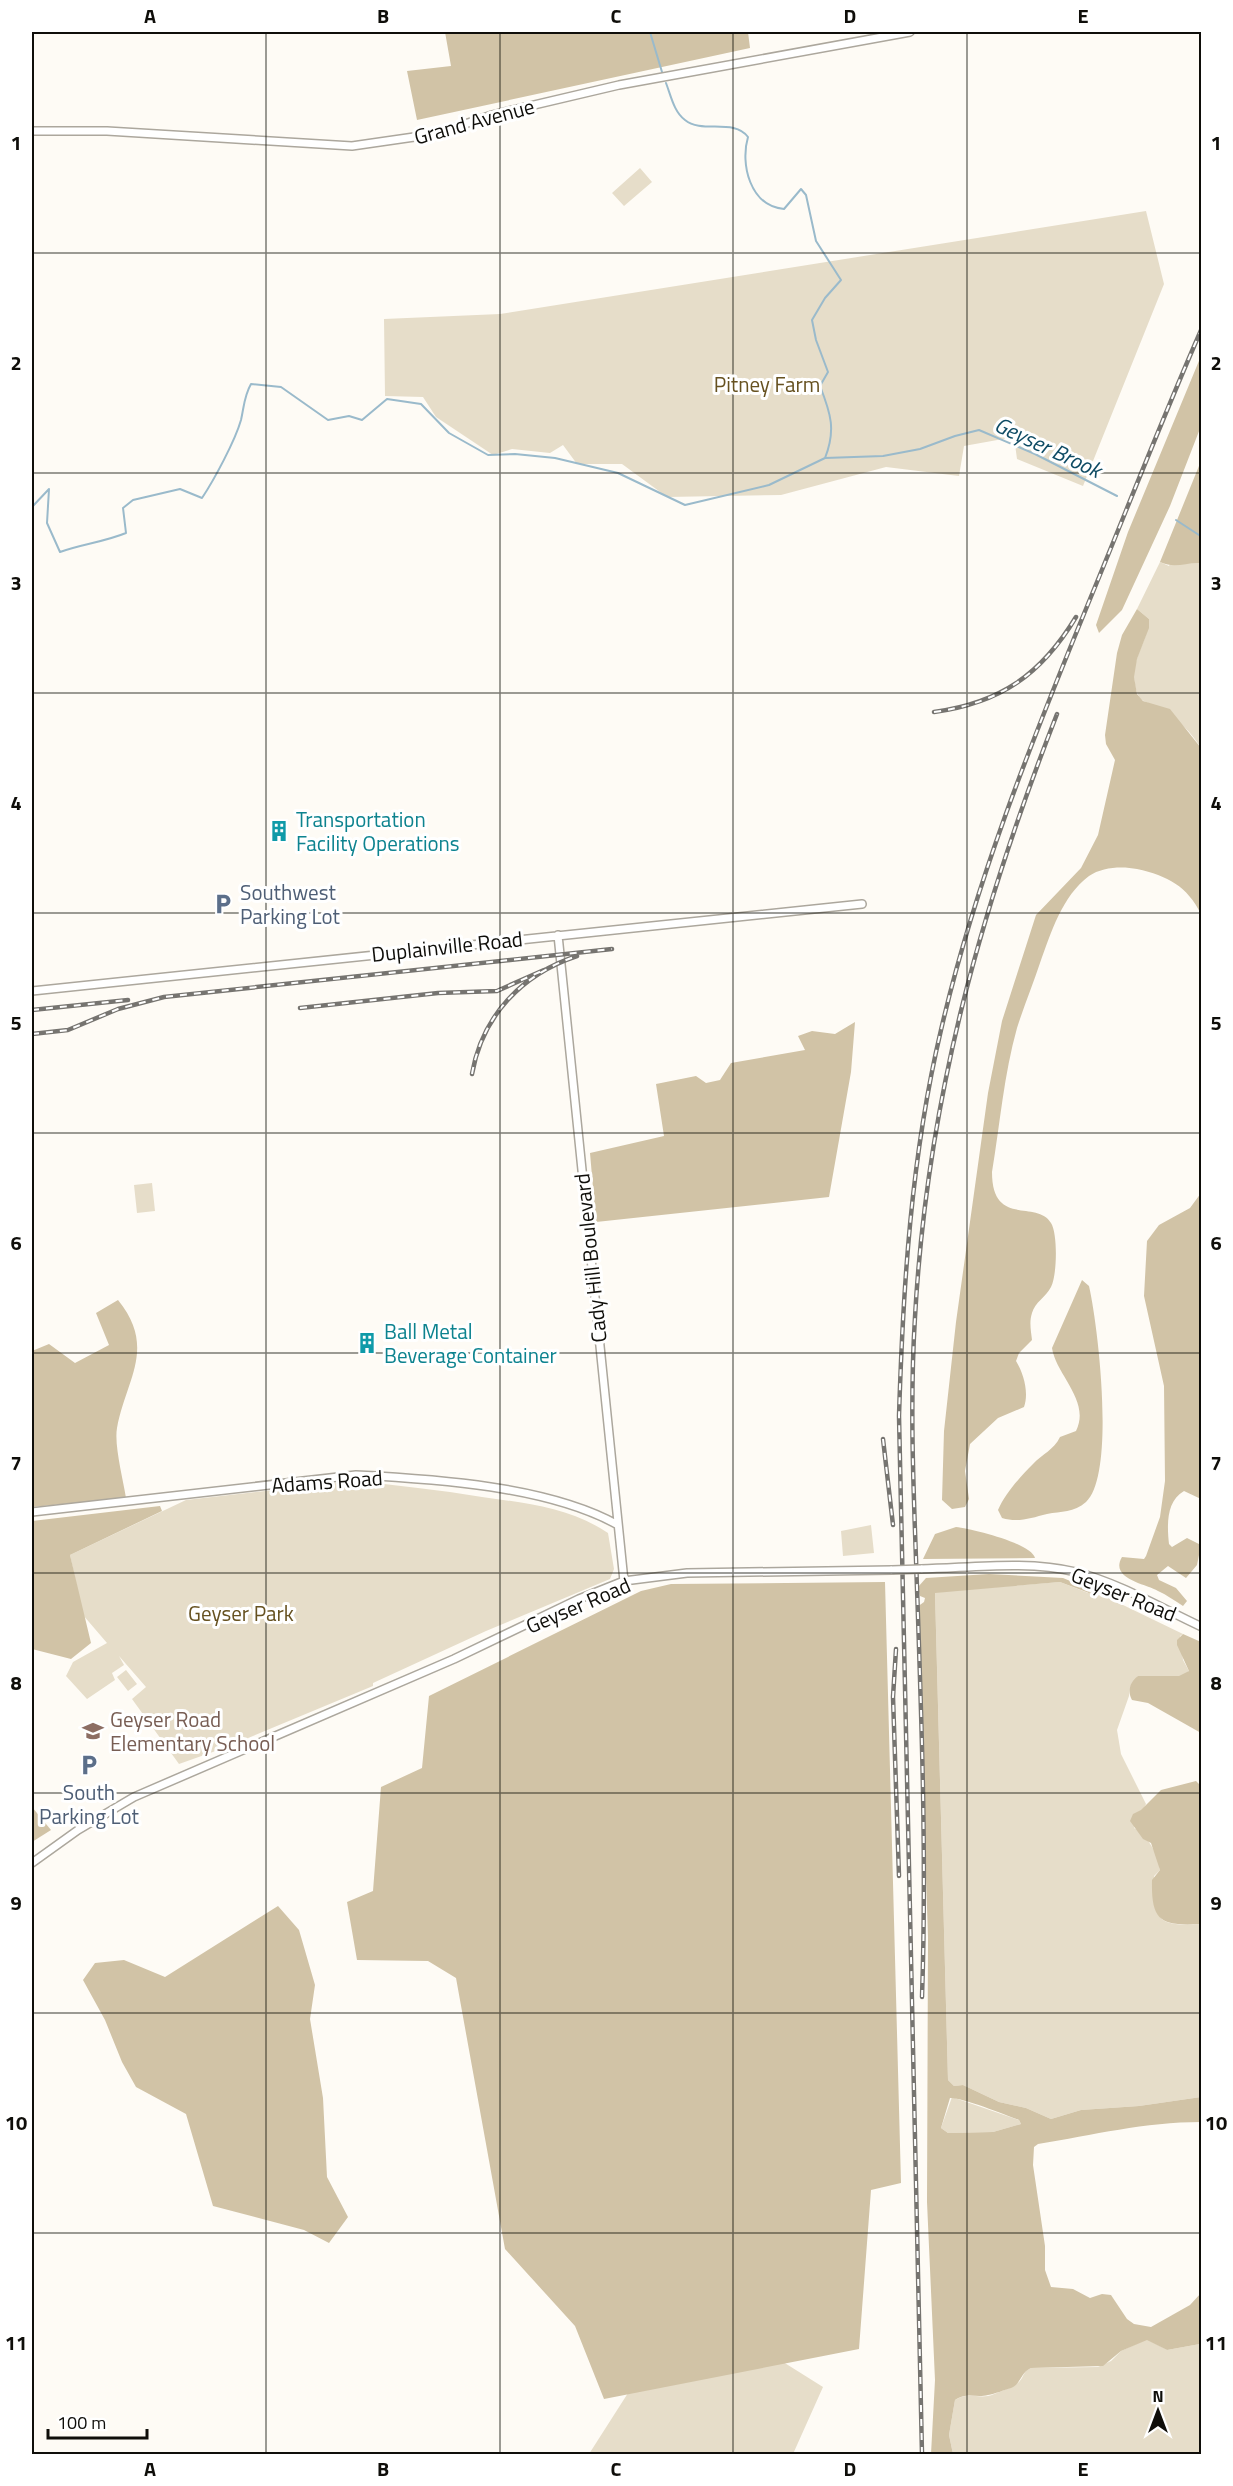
<svg xmlns="http://www.w3.org/2000/svg" width="1233" height="2486" viewBox="0 0 1233 2486" font-family="'Titillium Web',sans-serif">
<style>
.green{fill:#e6ddc9}
.forest{fill:#d1c3a6;fill-rule:evenodd}
.lines{fill:none;stroke-linecap:round;stroke-linejoin:round}
.stream{stroke:#9abacb;stroke-width:2}
.minor-casing{stroke:#aca79d;stroke-width:10}
.minor{stroke:#fff;stroke-width:7}
.rail-casing{stroke:#767470;stroke-width:4.5}
.rail{stroke:#fff;stroke-width:2;stroke-dasharray:7;stroke-linecap:butt}
.minor-bridge-casing{stroke:#aca79d;stroke-width:10;stroke-linecap:butt}
.minor-bridge{stroke:#fff;stroke-width:7}
.grid{fill:none;stroke:#0f0e0a;stroke-width:1.5;stroke-opacity:0.55}
.labels{text-anchor:middle;dominant-baseline:central;stroke-width:6;stroke-linejoin:round;paint-order:stroke}
.street-label{font-size:21px;fill:#0f0e0a;stroke:#fff}
.park-label{font-size:21px;fill:#665120;stroke:#fff}
.culture-label{font-size:21px;fill:#0d838f;stroke:#fff;text-anchor:start}
.service-label{font-size:21px;fill:#4e5e75;stroke:#fff;text-anchor:start}
.education-label{font-size:21px;fill:#785e54;stroke:#fff;text-anchor:start}
.water-label{font-size:22px;font-style:italic;fill:#0e4b64;stroke:#fff}
.neatline{fill:none;stroke:#0f0e0a;stroke-width:2}
.grid-label{font-size:20px;text-anchor:middle;font-weight:bold;fill:#0f0e0a}
</style>
<rect width="100%" height="100%" fill="#fefbf5"/>
<path class="green" d="M640,168l12,14 -28,24 -12,-13z
M1146,211l18,73 -81,202 -66,-27 -3,-22 -50,9 -5,30 -73,-9 -105,28 -114,2 -45,-33h-45l-14,-19 -13,8 -38,-4 -19,6 -57,-38 -13,-20 -38,-1 -1,-77 116,-5z
M1201,495v253c-10,-16 -22,-28 -39,-39 -6,-4 -15,-5 -21,-10 -5,-5 -6,-14 -7,-21 -1,-21 14,-38 15,-59l-12,-10 23,-47 9,4z
M152,1183l3,28 -18,2 -3,-28z
M354,1481c43,4 85,9 128,16 44,6 89,11 126,36l6,36 -4,10 -124,52 -113,52v3l-149,62 -45,16 -47,-65 14,-12 -27,-31 5,9 -12,8 3,7 -28,19 -21,-23 7,-14 34,-19 -24,-28 -13,-60 116,-55z
M871,1525l3,28 -31,3 -2,-25z
M1060,1582l28,11 4,-3 91,44 -3,2 3,24 6,11 -6,5h-45l-8,11 -1,9 -12,34 4,24 25,50 -12,24c14,8 24,26 26,42l-6,6c1,43 0,51 47,48v173l-62,9 -58,4 -30,9 -25,-11 -27,-6 -36,-17 -9,1 -6,-6 -13,-488z
M126,1670l11,14 -9,7 -11,-14z
M952,2097l67,23 2,4 -28,8 -45,1 -7,-5z
M1147,2339l20,11 33,-6 1,-5v115h-248l-4,-19 6,-35c12,-8 21,-2 33,-4 8,-2 24,-9 31,-14 5,-5 4,-11 12,-14l67,-1 13,-6 10,-10z
M764,2350l59,37 -30,67h-204l55,-86z"/>
<path class="forest" d="M445,32h303l2,16 -333,72 -10,-49 44,-5z
M1201,356v70l-31,80 -48,104 -23,23 -3,-8 32,-93z
M1201,461v102c-16,-1 -25,6 -41,-1z
M1137,609l12,10v9l-12,31 -3,18 3,17 6,7 27,8 31,39v166c-14,-28 -33,-38 -64,-45 -15,-3 -35,-2 -48,7 -27,20 -38,57 -49,87 -7,21 -16,43 -23,65 -13,46 -17,96 -25,144 0,56 45,27 59,51 7,11 6,53 0,64 -5,10 -16,15 -19,26 -3,9 -1,18 0,27l-13,13 -3,8c8,13 13,32 8,46l-26,11 -28,26 -5,27 4,28 -4,8 -13,2 -10,-9 2,-69 12,-109 32,-229 14,-72 34,-106 45,-47 17,-33 17,-75 -9,-16 -1,-9 12,-82 5,-18z
M855,1022l-4,50 -22,125 -233,25 -6,-69 74,-17 -8,-52 40,-8 10,7 14,-3 11,-17 74,-13 -7,-14 14,-5 23,3z
M1201,1193v306l-17,-8c-18,10 -17,35 -15,53l3,3 15,-9 14,7 -4,20 -11,13 -18,-12 -11,9 2,5 17,8 11,13 -4,5c-8,-5 -16,-11 -25,-15 -12,-7 -49,-12 -36,-34l22,2 2,-3 14,-39 5,-36 -1,-95 -20,-90 3,-55 12,-16 31,-17z
M1082,1280l7,6c9,39 27,188 -3,216 -12,11 -25,9 -39,12 -16,4 -29,9 -45,4l-4,-8c7,-16 22,-33 35,-46 9,-10 21,-14 27,-27l16,-6c15,-30 -20,-56 -24,-83z
M118,1300c39,48 8,79 -1,128 -3,17 6,51 9,70l-94,9v-156l17,-7 26,19 34,-18 -13,-32z
M160,1506l2,5 -92,44 21,88 -20,16 -39,-10v-128z
M956,1527c16,2 75,16 79,31l-112,1 12,-25z
M989,1574l74,4 29,12 -3,3 -29,-11 -125,11 13,487 6,6 9,-1 36,17 27,6 25,11 30,-9 58,-4 62,-9v25c-56,0 -108,13 -163,22l-4,3 -1,18 12,81v24l6,17 22,2 17,9 12,-4 9,1 16,24 7,5 17,3 39,-22 11,-12v47l-1,4 -33,6 -20,-10 -26,11 -18,15 -72,2c-10,4 -10,16 -20,20 -7,2 -16,6 -23,7 -12,3 -21,-3 -33,5l-6,35 4,19h-22l4,-74 -8,-178 1,-265 -11,-330 7,-5 1,-4 -5,-2 -2,-9 8,-9zM950,2098c11,-1 56,17 69,22l2,4 -28,8 -45,1 -7,-5z
M885,1582l16,601 -30,7 -12,159 -255,50 -29,-73 -70,-77 -49,-271 -28,-17 -71,-1 -10,-58 26,-11 8,-104 41,-19 7,-72 212,-105 30,-7z
M1183,1634l18,8v91l-53,-30 -16,-3c-5,-9 -2,-18 6,-24h41l10,-5 -12,-26v-5z
M1196,1781l6,6 -1,137c-40,2 -50,-2 -49,-44l8,-10 -9,-27 -8,-4 -13,-18 3,-7 8,-4 20,-20z
M32,1807l19,23 -19,12z
M278,1906l21,24 16,55 -5,34 13,79 4,79 21,40 -19,26 -25,-13 -91,-24 -27,-92 -50,-27 -14,-25 -17,-42 -22,-40 12,-17 29,-3 41,17z"/>
<g class="lines">
<path class="stream" d="M650,32l12,40
M666,83c5,13 8,29 19,37 17,14 49,-2 63,17 -8,27 2,69 36,72l17,-20 5,6 10,46 25,39 -16,18 -13,22 4,20 12,32 -8,14c11,28 16,44 5,72
M32,507l17,-18 -2,34 13,29c22,-8 44,-10 66,-19l-3,-25 10,-8 47,-11 22,9c12,-18 33,-57 39,-78 3,-13 3,-24 10,-36l30,3 47,33 21,-4 13,4 25,-21 34,5 28,29 39,22 27,-1 40,4 63,15 67,32 84,-20 56,-27 58,-2 37,-7 35,-13 24,-6 56,24 82,42
M1176,520l26,17"/>
<defs>
<path id="minor" d="M32,131h75l245,15 83,-12 57,-19 127,-30 291,-53
M558,935l66,646
M32,991l830,-87
M32,1512l324,-37c79,4 192,11 262,50
M921,1569c49,-1 106,-9 155,3 43,11 85,36 126,55
M32,1863l46,-33 56,-33 320,-138 125,-60 45,-18 63,-8 205,-3"/>
</defs>
<use href="#minor" class="minor-casing"/>
<use href="#minor" class="minor"/>
<defs>
<path id="rail" d="M934,712c66,-9 107,-37 142,-95
M300,1008l138,-15 59,-2 47,-21
M32,1010l96,-10
M32,1034l36,-4 50,-21 46,-12 448,-48
M472,1074c10,-58 50,-100 105,-118
M883,1439l10,86
M896,1649l-3,48 6,179
M922,1997c5,-145 -1,-292 -6,-438 -3,-81 -6,-162 -1,-242 12,-215 64,-403 142,-603
M922,2454l-23,-1038c4,-129 12,-259 42,-386 34,-147 90,-287 147,-426 38,-92 74,-185 114,-276"/>
</defs>
<use href="#rail" class="rail-casing"/>
<use href="#rail" class="rail"/>
<defs>
<path id="minor-bridge" d="M892,1570l29,-1"/>
</defs>
<use href="#minor-bridge" class="minor-bridge-casing"/>
<use href="#minor-bridge" class="minor-bridge"/>
</g>
<path class="grid" d="M266,32v2422M500,32v2422M733,32v2422M967,32v2422M32,253h1170M32,473h1170M32,693h1170M32,913h1170M32,1133h1170M32,1353h1170M32,1573h1170M32,1793h1170M32,2013h1170M32,2233h1170"/>
<defs>
<symbol id="building-bare" viewBox="-9 -9 18 18"><path d="M-4-6H4V6H1V3H-1V6H-4ZM-2.5-4.3h1.7v1.8h-1.7ZM.8-4.3h1.7v1.8H.8ZM-2.5-1h1.7V.8h-1.7ZM.8-1h1.7V.8H.8Z" fill="#0f9aa8" stroke="#fff" stroke-width="2.5" paint-order="stroke"/></symbol>
<symbol id="parking-bare" viewBox="-9 -9 18 18"><path d="M-3.5-5.5H1a3.5 3.5 0 0 1 0 7H-1V5.5H-3.5ZM-1-3.4V-.6H.8a1.4 1.4 0 0 0 0-2.8Z" fill="#5c6f8a" stroke="#fff" stroke-width="2.5" paint-order="stroke"/></symbol>
<symbol id="school-bare" viewBox="-9 -9 18 18"><path d="M0-5L7-2L0 1L-7-2ZM-4 1L0 2.5L4 1V4Q0 6-4 4Z" fill="#8d6e63" stroke="#fff" stroke-width="2.5" paint-order="stroke"/></symbol>
</defs>
<g fill-rule="evenodd">
<use href="#building-bare" x="264" y="816" width="30" height="30"/>
<use href="#parking-bare" x="208" y="889" width="30" height="30"/>
<use href="#building-bare" x="352" y="1328" width="30" height="30"/>
<use href="#school-bare" x="78" y="1716" width="30" height="30"/>
<use href="#parking-bare" x="74" y="1750" width="30" height="30"/>
</g>
<g class="labels">
<g class="street-label">
<text transform="translate(474 121) rotate(-15)">Grand Avenue</text>
<text transform="translate(447 946) rotate(-6)">Duplainville Road</text>
<text transform="translate(590 1258) rotate(-96)">Cady Hill Boulevard</text>
<text transform="translate(327 1481) rotate(-4)">Adams Road</text>
<text transform="translate(1124 1594) rotate(22)">Geyser Road</text>
<text transform="translate(578 1605) rotate(-23)">Geyser Road</text>
</g>
<g class="park-label">
<text x="767" y="384">Pitney Farm</text>
<text x="241" y="1613">Geyser Park</text>
</g>
<g class="culture-label">
<text x="296" y="819">Transportation<tspan x="296" dy="24">Facility Operations</tspan></text>
<text x="384" y="1331">Ball Metal<tspan x="384" dy="24">Beverage Container</tspan></text>
</g>
<g class="service-label">
<text x="240" y="892">Southwest<tspan x="240" dy="24">Parking Lot</tspan></text>
<text x="89" y="1792" text-anchor="middle">South<tspan x="89" dy="24">Parking Lot</tspan></text>
</g>
<g class="education-label">
<text x="110" y="1719">Geyser Road<tspan x="110" dy="24">Elementary School</tspan></text>
</g>
<g class="water-label">
<text transform="translate(1048 447) rotate(25)">Geyser Brook</text>
</g>
</g>
<rect width="1233" height="2486" fill="none" stroke="#ffffff" stroke-width="66"/>
<g transform="translate(1158 2411)" stroke="#ffffff" stroke-width="4.5" paint-order="stroke">
<path d="M0-4.5L10 22L0 15L-10 22Z" fill="#0f0e0a"/>
<text y="-9" font-size="16" font-weight="bold" text-anchor="middle" fill="#0f0e0a">N</text>
</g>
<path d="M48 2429v9h99v-9" fill="none" stroke="#0f0e0a" stroke-width="3"/>
<text x="57" y="2429" font-size="18" fill="#0f0e0a" stroke="#ffffff" stroke-width="4.5" paint-order="stroke">100 m</text>
<rect x="33" y="33" width="1167" height="2420" class="neatline"/>
<g class="grid-label">
<text x="150" y="23">A</text>
<text x="383" y="23">B</text>
<text x="616" y="23">C</text>
<text x="850" y="23">D</text>
<text x="1083" y="23">E</text>
<text x="16" y="150">1</text>
<text x="1216" y="150">1</text>
<text x="16" y="370">2</text>
<text x="1216" y="370">2</text>
<text x="16" y="590">3</text>
<text x="1216" y="590">3</text>
<text x="16" y="810">4</text>
<text x="1216" y="810">4</text>
<text x="16" y="1030">5</text>
<text x="1216" y="1030">5</text>
<text x="16" y="1250">6</text>
<text x="1216" y="1250">6</text>
<text x="16" y="1470">7</text>
<text x="1216" y="1470">7</text>
<text x="16" y="1690">8</text>
<text x="1216" y="1690">8</text>
<text x="16" y="1910">9</text>
<text x="1216" y="1910">9</text>
<text x="16" y="2130">10</text>
<text x="1216" y="2130">10</text>
<text x="16" y="2350">11</text>
<text x="1216" y="2350">11</text>
<text x="150" y="2476">A</text>
<text x="383" y="2476">B</text>
<text x="616" y="2476">C</text>
<text x="850" y="2476">D</text>
<text x="1083" y="2476">E</text>
</g>
</svg>
